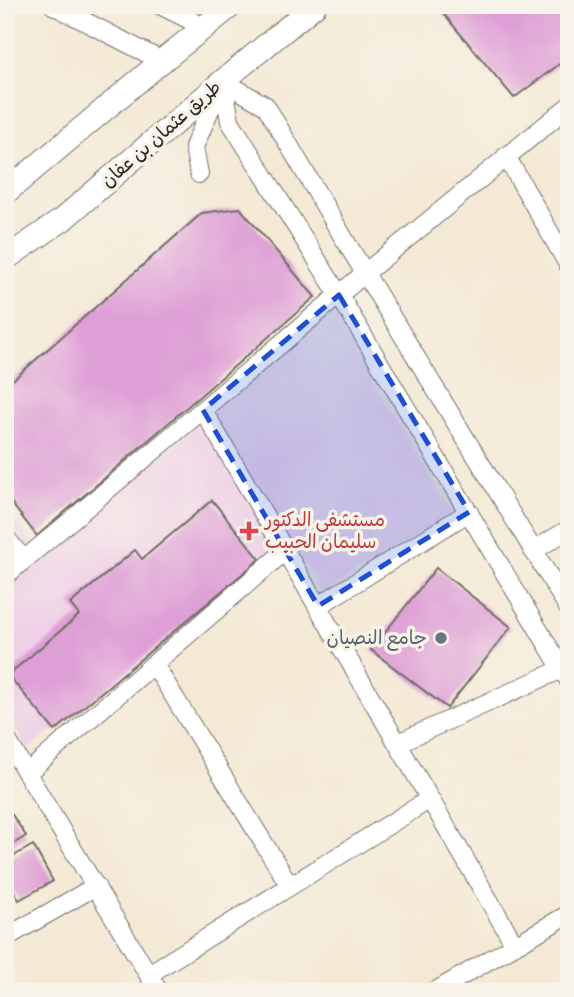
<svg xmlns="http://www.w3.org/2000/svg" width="574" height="997" viewBox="0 0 574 997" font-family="Pangolin,'Playpen Sans Arabic',sans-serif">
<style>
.built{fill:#eed0e7}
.building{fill:#de9fd6}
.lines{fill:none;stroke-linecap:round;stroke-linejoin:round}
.minor-casing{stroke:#716e66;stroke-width:20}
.major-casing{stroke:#716e66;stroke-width:25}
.minor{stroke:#fff;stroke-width:18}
.major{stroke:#fff;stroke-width:23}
.marked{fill:#1d4ed8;fill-opacity:0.2;stroke:#1d4ed8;stroke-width:5;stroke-dasharray:14 9;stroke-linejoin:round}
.health-dot{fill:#e0444e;stroke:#f7f3e8;stroke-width:2.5}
.worship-dot{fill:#6b7280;stroke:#f7f3e8;stroke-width:2.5}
.labels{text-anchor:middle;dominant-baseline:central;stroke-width:7;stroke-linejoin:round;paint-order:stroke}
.street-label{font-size:19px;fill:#2b2b2b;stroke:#f7f3e8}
.health-label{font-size:19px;fill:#be3a42;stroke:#f7f3e8;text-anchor:start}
.worship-label{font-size:19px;fill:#5b616d;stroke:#f7f3e8;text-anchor:end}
</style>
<rect width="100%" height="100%" fill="#f7f3e8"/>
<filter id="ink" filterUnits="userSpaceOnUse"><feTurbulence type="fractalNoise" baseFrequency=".0143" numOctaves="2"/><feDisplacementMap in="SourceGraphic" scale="14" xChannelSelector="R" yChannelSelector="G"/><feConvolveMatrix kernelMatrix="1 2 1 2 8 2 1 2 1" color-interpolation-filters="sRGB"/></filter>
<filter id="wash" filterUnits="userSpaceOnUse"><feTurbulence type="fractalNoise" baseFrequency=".00686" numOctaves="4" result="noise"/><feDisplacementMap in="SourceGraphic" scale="28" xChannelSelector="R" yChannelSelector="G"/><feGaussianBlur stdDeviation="1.57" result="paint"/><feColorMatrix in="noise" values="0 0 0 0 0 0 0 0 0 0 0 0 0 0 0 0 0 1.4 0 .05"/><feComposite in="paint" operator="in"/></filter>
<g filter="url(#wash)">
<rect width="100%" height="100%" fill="#f4e9d5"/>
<path class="built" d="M331,313l123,202 -133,80 -27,-48 -267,203 -22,-39v-203l37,46z"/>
<g id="blocks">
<path class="building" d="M436,5h133v52l-55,41z
M240,208l75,89 -278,239 -32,-41v-108l197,-174z
M212,500l48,59 -205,172 -47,-56 71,-60 -9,-11 65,-54 7,9z
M436,568l75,59 -64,81 -76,-58z
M5,804l21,32 -21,13z
M33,845l20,36 -34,19 -14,-24v-15z"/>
</g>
</g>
<g filter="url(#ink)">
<use href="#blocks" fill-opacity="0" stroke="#716e66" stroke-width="2"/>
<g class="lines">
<defs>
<path id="minor" d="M53,5l109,56
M160,5l46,23
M223,81l7,40 109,174 230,386
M223,81l43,25 77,131 226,372
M506,156l63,110
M199,174l-5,-27 27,-63
M203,410l312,535
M5,537l19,23
M533,551l36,-22
M5,576l360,-303 204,-167
M318,606l151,-94
M154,664l136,222
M5,737l154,255
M398,743l164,-74
M27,773l258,-222
M5,938l91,-52
M149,974l281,-175
M434,992l135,-78"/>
<path id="major" d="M5,193l157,-132 70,-56
M5,259l57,-39 161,-139 92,-76"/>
</defs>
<use href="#minor" class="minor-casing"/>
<use href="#major" class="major-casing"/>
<use href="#minor" class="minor"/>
<use href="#major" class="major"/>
</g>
</g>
<path class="marked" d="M339,295l130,217 -151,94 -115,-196z"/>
<path class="health-dot" d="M245.5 520.5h7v7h7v7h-7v7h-7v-7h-7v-7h7z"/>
<circle class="worship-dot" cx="441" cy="638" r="7"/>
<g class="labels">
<g class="street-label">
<text transform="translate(161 134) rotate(-41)">طريق عثمان بن عفان</text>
</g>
<g class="health-label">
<text x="265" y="520">مستشفى الدكتور<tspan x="265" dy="22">سليمان الحبيب</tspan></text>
</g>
<g class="worship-label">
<text x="427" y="638">جامع النصيان</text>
</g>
</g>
<rect width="574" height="997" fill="none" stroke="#f7f3e8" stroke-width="28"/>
</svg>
